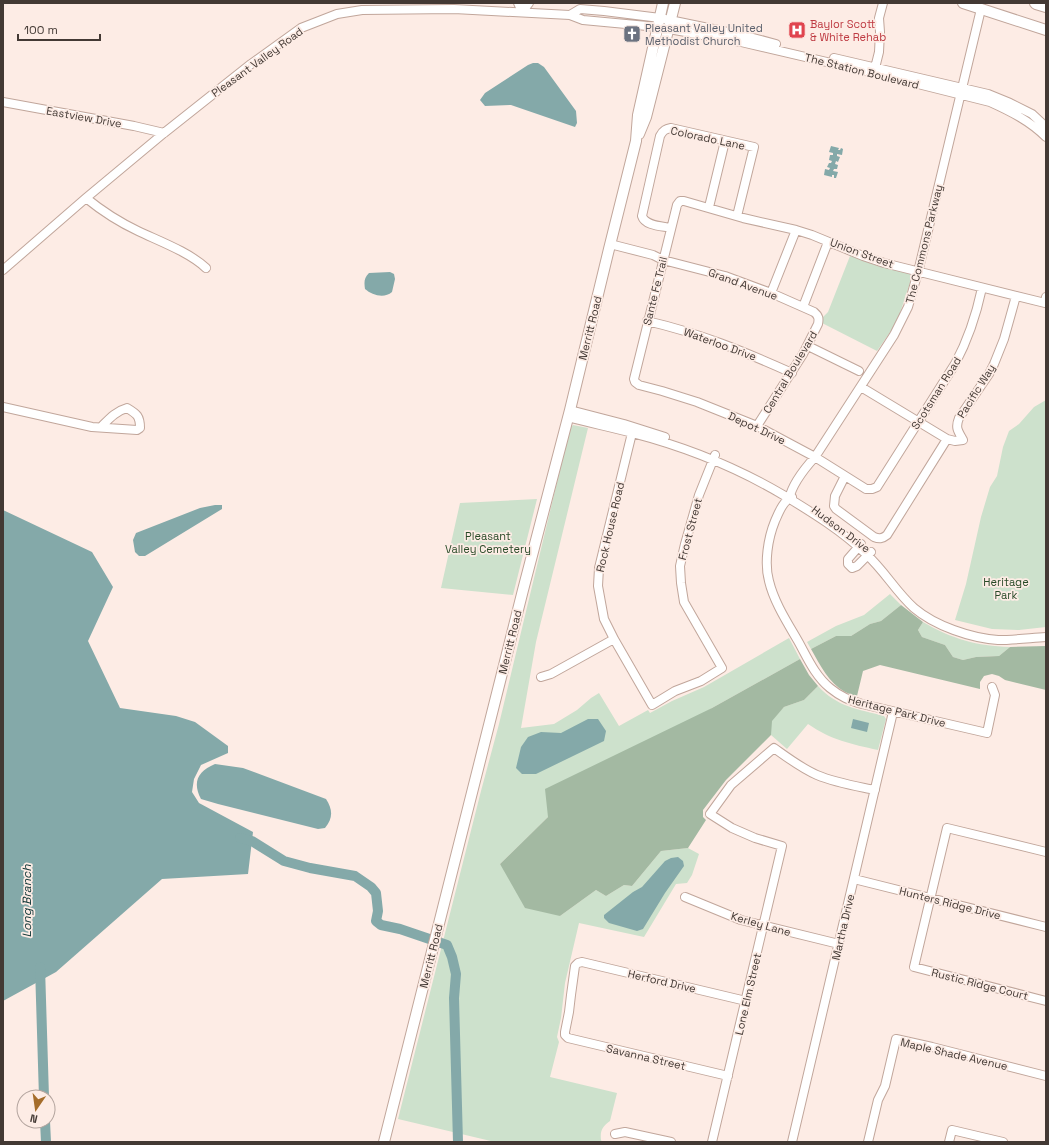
<svg xmlns="http://www.w3.org/2000/svg" width="1049" height="1145" viewBox="0 0 1049 1145" font-family="'Space Grotesk',sans-serif">
<style>
.green{fill:#cde1cc}
.forest{fill:#a3b9a2}
.water{fill:#84a9a9}
.lines{fill:none;stroke-linecap:round;stroke-linejoin:round}
.river{stroke:#84a9a9;stroke-width:10}
.minor-casing{stroke:#c1a69b;stroke-width:10}
.major-casing{stroke:#c1a69b;stroke-width:12}
.highway-casing{stroke:#c1a69b;stroke-width:14}
.minor{stroke:#fff;stroke-width:8}
.major{stroke:#fff;stroke-width:10}
.highway{stroke:#fff;stroke-width:12}
.labels{text-anchor:middle;dominant-baseline:central;stroke-width:3.5;stroke-linejoin:round;paint-order:stroke}
.health-label{font-size:11px;fill:#be3a42;stroke:#fdece5;text-anchor:start}
.worship-label{font-size:11px;fill:#5b616d;stroke:#fdece5;text-anchor:start}
.street-label{font-size:11px;fill:#433934;stroke:#fdece5}
.park-label{font-size:11px;fill:#284a27;stroke:#fdece5}
.water-label{font-size:12px;font-style:italic;fill:#0e3535;stroke:#fdece5}
</style>
<rect width="100%" height="100%" fill="#fdece5"/>
<path class="green" d="M850,256l60,18 1,2 -1,7 -11,33 -6,12 -16,23 -55,-28 1,-6 5,-5z
M1046,400v227l-27,3 -27,-1 -37,-9 11,-36 15,-67 9,-30 7,-11 6,-29 6,-16 10,-7 15,-17z
M573,425l15,3 -52,214 -15,86 33,-4 23,-14 14,-12 8,-5 20,33 29,-16 2,3 22,-12 32,-14 85,-49 11,21 -88,49 -164,109 -48,47 60,52 36,-26 10,6 18,-11 8,1 29,-35 27,-3 11,6 -7,21 -5,8 -11,1 -32,53 -65,-14 -14,60 -4,35 -4,19 2,5 -9,35 67,16 -7,28c-8,6 -10,10 -9,19l1,2h-107l-97,-23 83,-328 18,-67 71,-296z
M537,499l-24,96 -72,-7 19,-85z
M890,594l11,11 -20,16 -11,3 -19,12h-15l-25,13 -4,-7 29,-16 28,-11z
M923,622c29,17 54,24 87,25l-11,9 -23,1 -13,3 -10,-3 -8,-12 -23,-8 -4,-7z
M818,686c19,21 40,23 66,30l2,3 -8,31c-27,-6 -47,-10 -70,-26l-21,25 -16,-14v-14l13,-14 20,-7z"/>
<path class="forest" d="M901,605l22,17 -5,8 4,7 23,8 8,12 10,3 13,-3 23,-1 11,-9 36,-1v44l-41,-10 -6,-4 -7,-2 -8,2 -4,6v7l-100,-24 -17,6 -6,25c-4,-1 -8,-2 -12,-4 -16,-9 -25,-27 -34,-43l25,-13h15l19,-12 11,-3z
M800,659l9,16 9,11 -14,14 -20,7 -12,14 -1,14 -45,45 -23,30v7l3,3 -18,28 -27,3 -29,35 -8,-1 -18,11 -10,-6 -36,26 -35,-8 -25,-44 48,-47 -3,-28 167,-81z"/>
<path class="water" d="M533,63h5l6,4 32,44 1,12 -2,4 -64,-22 -26,1 -5,-6 5,-7 43,-28z
M831,146l8,2 -1,2h2l1,-2 2,1 -1,6 -5,-1v2l3,1 -2,5 -2,-1 -1,3 3,1 -1,4h-3l-1,2 5,1 -2,6h-2v-3h-2v2l-8,-2 1,-6 4,1 1,-2 -3,-1 2,-4h2l1,-2 -3,-1 1,-5h3v-2l-4,-1z
M390,272l4,2 1,5 -3,13c-8,7 -20,3 -27,-3 -1,-7 -1,-11 4,-16z
M215,505h7v4l-77,47h-6l-4,-4 -2,-12 3,-7 64,-25z
M3,510l89,42 21,35 -25,54 32,67 56,8 19,6 33,24v7l-27,12 -7,14 -2,13 7,11 54,29 -5,42 -86,5 -106,93 -53,29z
M588,719h10l8,12 -2,10 -68,33h-14l-6,-6 5,-21 7,-10 13,-5 20,1z
M853,719l16,4 -2,9 -16,-4z
M215,764l28,4 83,31c7,11 7,19 -1,29l-7,1 -100,-25 -17,-5c-9,-17 -3,-28 14,-35z
M678,857l5,4 1,5 -19,27 -22,36 -6,2 -28,-8 -5,-5v-3l29,-23 9,-5 23,-26 6,-3z"/>
<g class="lines">
<path class="river" d="M240,838l12,3 32,20 26,7 45,8 16,11 5,6 2,18 -2,10 5,4 19,4 47,16 5,12 4,17 -2,24 4,144
M40,967l4,130
M45,1121l1,21"/>
<defs>
<path id="minor" d="M518,3l4,9 7,-9
M570,15l10,-6 24,2 56,7 82,17 34,9
M834,58l154,36 22,9 22,11 14,13
M874,72l5,-20 1,-20 -1,-14 4,-15
M3,102l131,24 30,7
M86,198c16,13 33,24 52,33 21,10 51,21 68,37
M709,207l16,-66
M671,228c-9,-2 -26,-2 -29,-12l18,-80c3,-6 6,-7 11,-8l83,19 -17,69
M610,244l43,11 10,5 62,16 46,17 43,19c5,4 5,7 4,12l-15,30 -46,72
M3,270l83,-72 78,-65 87,-69 50,-36 36,-14 25,-4 92,-1 116,6 13,5 75,7 83,15 133,31 116,29c20,9 40,19 56,35
M982,288c-6,28 -13,50 -27,76l-78,123 -5,2h-6l-51,-32 -58,-31 -60,-24 -35,-11 -23,-6 -4,-3 -1,-3 43,-174 3,-4h4l59,17 53,12 16,5 51,21 21,7 161,40 1,-6
M771,293l25,-63
M803,307l25,-65
M647,321c52,12 96,30 145,52
M808,346l51,25
M861,387l86,52 8,2 8,-1c-5,-9 -8,-12 -4,-22l30,-44 5,-10 10,-25 12,-43
M3,407l89,20 45,3 3,-2c0,-12 -3,-14 -13,-20 -11,3 -18,11 -26,19
M570,410l54,14 41,13
M568,417c21,6 43,10 64,16 54,14 106,35 153,63 28,17 57,35 81,58 18,16 30,38 48,54 21,18 57,30 84,32 16,0 32,-2 48,-3
M632,433l-33,135 -1,18 6,33 10,20 38,66 23,-14 26,-10 21,-13 -38,-66 -3,-19 -1,-17 5,-22 14,-49 16,-40
M845,476l-10,20 -1,10 2,3 38,28c5,2 8,2 13,-2l60,-96
M792,497c-9,4 -13,15 -17,24 -7,17 -11,42 -6,60 5,21 18,41 29,60 9,16 17,35 32,47 11,9 19,12 32,16l125,29 8,-38 -3,-8
M789,499c3,-14 16,-31 26,-42l79,-122 14,-28 10,-35 63,-263
M861,544l-13,15v5l4,4 5,-2 14,-14
M541,677l10,-3 63,-35
M1046,852l-99,-24 -33,139 132,34
M854,879l192,48
M685,897l56,23 98,24
M728,1076l-160,-38 -3,-3v-3l4,-20 2,-17 4,-29 3,-3 4,-1 164,39
M615,1134l10,-2 46,10
M712,1142l70,-296 -27,-8 -23,-10 -22,-14 21,-29 43,-37c14,10 27,20 43,27 19,8 39,11 58,15
M792,1142l101,-430
M868,1142l10,-42 7,-14 11,-47 36,8 114,29
M949,1142l3,-12 51,12"/>
<path id="major" d="M963,3l83,27
M639,134l7,-17 29,-114
M384,1142l139,-552 47,-180 39,-161 27,-108 2,-26 25,-112"/>
<path id="highway" d="M1036,3l10,3"/>
</defs>
<use href="#minor" class="minor-casing"/>
<use href="#major" class="major-casing"/>
<use href="#highway" class="highway-casing"/>
<use href="#minor" class="minor"/>
<use href="#major" class="major"/>
<use href="#highway" class="highway"/>
</g>
<defs>
<symbol id="hospital-square" viewBox="-11 -11 22 22"><rect x="-9" y="-9" width="18" height="18" rx="4" fill="#e0444e" stroke="#fdece5"/><path d="M-5-5h3v3.5h4V-5h3V5h-3V1.5h-4V5h-3Z" fill="#fff"/></symbol>
<symbol id="church-square" viewBox="-11 -11 22 22"><rect x="-9" y="-9" width="18" height="18" rx="4" fill="#6b7280" stroke="#fdece5"/><path d="M-1.2-6h2.4v3.5h3.3v2.4h-3.3V6h-2.4V-.1h-3.3v-2.4h3.3Z" fill="#fff"/></symbol>
</defs>
<g fill-rule="evenodd">
<use href="#hospital-square" x="787" y="20" width="20" height="20"/>
<use href="#church-square" x="622" y="24" width="20" height="20"/>
</g>
<g class="labels">
<g class="health-label">
<text x="810" y="24">Baylor Scott<tspan x="810" dy="13">&amp; White Rehab</tspan></text>
</g>
<g class="worship-label">
<text x="645" y="28">Pleasant Valley United<tspan x="645" dy="13">Methodist Church</tspan></text>
</g>
<g class="street-label">
<text transform="translate(257 62) rotate(-36)">Pleasant Valley Road</text>
<text transform="translate(862 71) rotate(14)">The Station Boulevard</text>
<text transform="translate(84 117) rotate(10)">Eastview Drive</text>
<text transform="translate(708 138) rotate(12)">Colorado Lane</text>
<text transform="translate(924 244) rotate(-76)">The Commons Parkway</text>
<text transform="translate(862 253) rotate(20)">Union Street</text>
<text transform="translate(743 284) rotate(20)">Grand Avenue</text>
<text transform="translate(655 291) rotate(-76)">Sante Fe Trail</text>
<text transform="translate(590 328) rotate(-76)">Merritt Road</text>
<text transform="translate(720 344) rotate(20)">Waterloo Drive</text>
<text transform="translate(790 372) rotate(-59)">Central Boulevard</text>
<text transform="translate(976 391) rotate(-58)">Pacific Way</text>
<text transform="translate(936 393) rotate(-58)">Scotsman Road</text>
<text transform="translate(757 428) rotate(25)">Depot Drive</text>
<text transform="translate(610 527) rotate(-77)">Rock House Road</text>
<text transform="translate(690 529) rotate(-75)">Frost Street</text>
<text transform="translate(841 529) rotate(37)">Hudson Drive</text>
<text transform="translate(510 642) rotate(-76)">Merritt Road</text>
<text transform="translate(897 711) rotate(14)">Heritage Park Drive</text>
<text transform="translate(950 903) rotate(14)">Hunters Ridge Drive</text>
<text transform="translate(761 924) rotate(16)">Kerley Lane</text>
<text transform="translate(843 927) rotate(-77)">Martha Drive</text>
<text transform="translate(431 956) rotate(-76)">Merritt Road</text>
<text transform="translate(662 981) rotate(13)">Herford Drive</text>
<text transform="translate(980 984) rotate(14)">Rustic Ridge Court</text>
<text transform="translate(748 994) rotate(-77)">Lone Elm Street</text>
<text transform="translate(954 1054) rotate(13)">Maple Shade Avenue</text>
<text transform="translate(646 1057) rotate(13)">Savanna Street</text>
</g>
<g class="park-label">
<text x="488" y="536">Pleasant<tspan x="488" dy="13">Valley Cemetery</tspan></text>
<text x="1006" y="582">Heritage<tspan x="1006" dy="13">Park</tspan></text>
</g>
<g class="water-label">
<text transform="translate(27 901) rotate(-90)">Long Branch</text>
</g>
</g>
<rect width="1049" height="1145" fill="none" stroke="#433934" stroke-width="8"/>
<g transform="translate(36 1109) rotate(193)"><circle r="19" fill="#fdece5" stroke="#b3a49e"/>
<path d="M0-3L7 15L0 10L-7 15Z" fill="#a56d2b"/>
<text y="-6" font-size="11" font-weight="bold" text-anchor="middle" fill="#433934">N</text>
</g>
<path d="M18 34v6h82v-6" fill="none" stroke="#433934" stroke-width="2"/>
<text x="24" y="34" font-size="12" fill="#433934" stroke="#fdece5" stroke-width="3" paint-order="stroke">100 m</text>
</svg>
